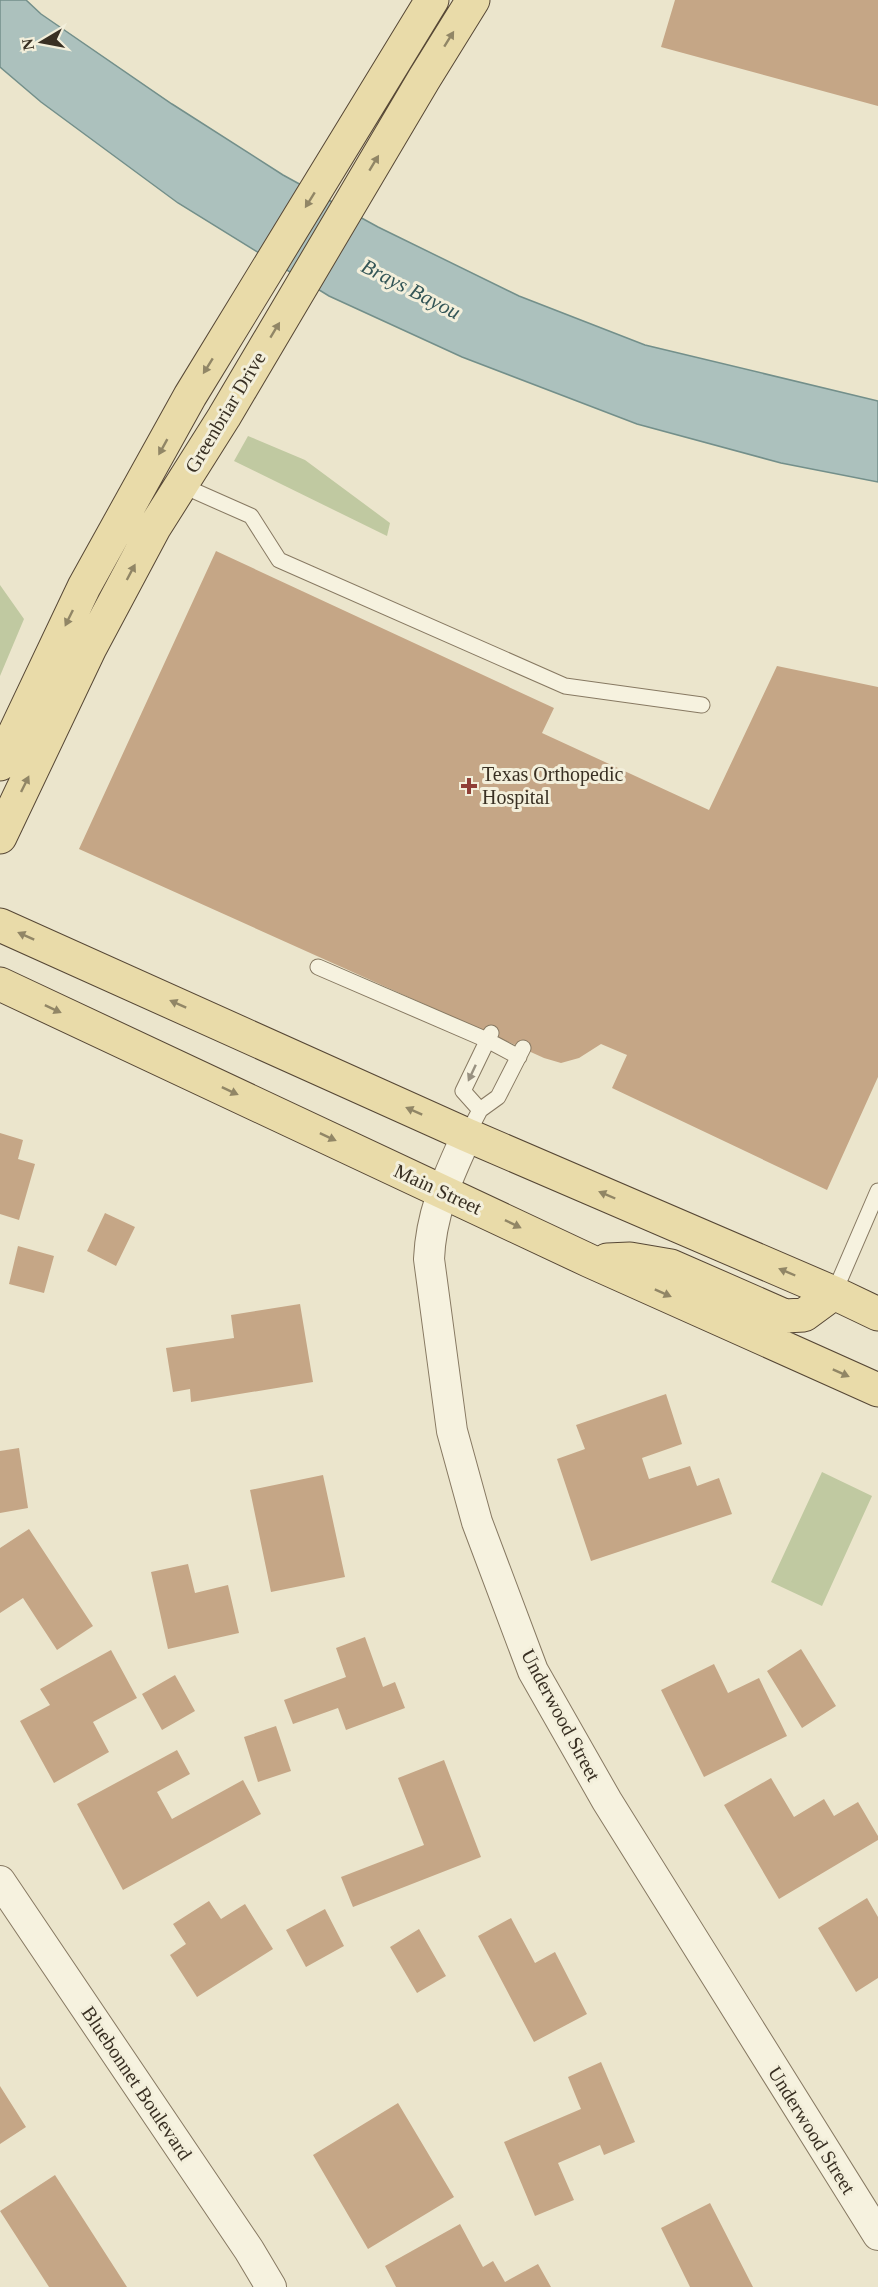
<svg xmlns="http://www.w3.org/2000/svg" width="878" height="2287" viewBox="0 0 878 2287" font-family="'Times New Roman',serif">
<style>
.green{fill:#c0c9a1}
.water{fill:#acc1bd;stroke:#738f8a;stroke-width:1.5}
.building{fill:#c5a686}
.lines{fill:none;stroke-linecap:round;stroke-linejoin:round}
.service-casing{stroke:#877962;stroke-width:17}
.minor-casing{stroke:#877962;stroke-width:32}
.primary-casing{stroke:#564735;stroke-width:35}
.service{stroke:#f6f2df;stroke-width:15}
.minor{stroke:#f6f2df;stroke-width:30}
.primary{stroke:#e9dba9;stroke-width:33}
.oneway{fill:#918666}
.oneway2{fill:#989181}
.poi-dot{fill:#903f37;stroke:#f3efdb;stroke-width:2}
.labels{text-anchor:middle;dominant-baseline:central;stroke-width:6;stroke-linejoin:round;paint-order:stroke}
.street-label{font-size:20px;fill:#393023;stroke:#f3efdb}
.poi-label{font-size:20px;fill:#393023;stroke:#f3efdb;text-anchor:start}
.water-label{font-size:21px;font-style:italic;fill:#345657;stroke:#f3efdb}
</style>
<rect width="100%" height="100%" fill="#ebe5cc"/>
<path class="green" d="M248,436l57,24 85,63 -3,13 -153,-75z
M0,585l24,34 -24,57z
M822,1472l50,24 -50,110 -51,-24z"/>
<path class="water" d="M0,0h26l15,14 131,90 111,71 95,52 141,69 126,49 233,56v81l-97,-19 -144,-39 -175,-67 -133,-61 -151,-93 -137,-101 -41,-35z"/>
<path class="building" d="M675,0h203v106l-217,-59z
M216,551l338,157 -12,25 167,77 68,-144 101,21v390l-51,113 -215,-102 15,-33 -26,-11 -22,14 -18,5 -17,-5 -465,-209z
M0,1133l23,7 -5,19 17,5 -16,56 -19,-6z
M105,1213l30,14 -19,39 -29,-15z
M18,1246l36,10 -10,37 -35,-9z
M300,1304l13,78 -122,20 -1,-13 -17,3 -7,-44 68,-10 -3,-23z
M666,1394l16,50 -40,14 7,21 41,-13 7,20 22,-8 13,36 -141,47 -34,-102 28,-10 -9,-24z
M19,1448l9,60 -28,5v-62z
M323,1475l22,102 -74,15 -21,-102z
M29,1529l64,97 -36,24 -34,-52 -23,15v-65z
M188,1564l7,29 33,-8 11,48 -71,16 -17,-77z
M365,1637l18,50 12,-5 10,26 -59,22 -8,-22 -45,16 -9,-24 62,-23 -10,-29z
M801,1649l35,57 -34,22 -35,-57z
M111,1650l26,48 -44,24 16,30 -55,31 -34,-62 30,-16 -10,-16z
M714,1664l14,29 31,-15 28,58 -83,41 -43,-87z
M175,1675l20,36 -33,19 -20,-36z
M276,1726l15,45 -33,11 -14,-45z
M177,1750l13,24 -33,18 15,27 71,-39 18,34 -138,76 -46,-86z
M444,1760l37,97 -128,50 -12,-30 83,-32 -26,-67z
M771,1778l23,39 30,-18 10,17 24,-14 20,34v4l-99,59 -55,-94z
M867,1898l11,19v61l-22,14 -38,-64z
M209,1901l12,18 24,-15 28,45 -76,48 -27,-42 16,-11 -13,-20z
M325,1909l19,37 -38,21 -20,-37z
M511,1918l24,45 20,-11 32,62 -53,28 -56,-106z
M419,1929l27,47 -29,17 -27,-46z
M601,2062l34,80 -31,13 -4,-10 -42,18 16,37 -39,16 -31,-74 77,-33 -13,-32z
M0,2086l26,41 -26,17z
M398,2103l56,94 -86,52 -55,-94z
M55,2175l72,112h-78l-49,-76z
M710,2203l43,84h-63l-29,-59z
M460,2224l23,43 10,-6 12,21 33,-18 13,23h-155l-11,-21z"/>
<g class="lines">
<defs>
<path id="service" d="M181,485l70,31 28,44 286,126 137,19
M318,967l169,73 32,17
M480,1110l-17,-19 28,-58
M467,1135l13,-25 18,-13 25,-49
M834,1293l44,-102"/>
<path id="minor" d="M467,1135c-19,42 -36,77 -38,124l23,172 25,91 56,149 74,130 271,434
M0,1881l249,369 22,37"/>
<path id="primary" d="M0,764l84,-177 106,-191 242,-396
M0,837l90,-189 64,-120 70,-111 200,-338 49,-79
M0,925l467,210 367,158 44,21
M0,984l590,277 288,129
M607,1260l23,-1 41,7 114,50 19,-1 30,-22"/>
</defs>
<use href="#service" class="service-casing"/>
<use href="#minor" class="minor-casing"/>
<use href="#primary" class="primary-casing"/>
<use href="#service" class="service"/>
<use href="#minor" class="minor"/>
<use href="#primary" class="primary"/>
</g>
<defs><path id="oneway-solid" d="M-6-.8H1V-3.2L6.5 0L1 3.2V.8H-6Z" transform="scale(1.5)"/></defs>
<g class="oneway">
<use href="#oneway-solid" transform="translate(449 39) rotate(-58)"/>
<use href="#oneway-solid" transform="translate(374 163) rotate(-59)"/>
<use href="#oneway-solid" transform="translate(310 200) rotate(122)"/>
<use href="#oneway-solid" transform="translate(275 330) rotate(-59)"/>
<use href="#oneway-solid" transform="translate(208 366) rotate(122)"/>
<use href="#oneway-solid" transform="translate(163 447) rotate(119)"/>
<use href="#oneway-solid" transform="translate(131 572) rotate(-62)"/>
<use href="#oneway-solid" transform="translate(69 618) rotate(116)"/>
<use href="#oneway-solid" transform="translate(25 784) rotate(-64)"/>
<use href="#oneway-solid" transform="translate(26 936) rotate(-156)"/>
<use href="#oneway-solid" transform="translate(178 1004) rotate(-156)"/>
<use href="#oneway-solid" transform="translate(53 1009) rotate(25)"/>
<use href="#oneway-solid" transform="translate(230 1091) rotate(25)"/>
<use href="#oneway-solid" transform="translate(414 1111) rotate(-156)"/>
<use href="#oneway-solid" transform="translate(328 1137) rotate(25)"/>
<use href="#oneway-solid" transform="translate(607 1195) rotate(-157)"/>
<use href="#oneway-solid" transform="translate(513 1224) rotate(26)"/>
<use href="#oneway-solid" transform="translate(787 1272) rotate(-157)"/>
<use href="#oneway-solid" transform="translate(663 1293) rotate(24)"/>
<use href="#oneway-solid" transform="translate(841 1373) rotate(24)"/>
</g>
<use class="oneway2" href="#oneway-solid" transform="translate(472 1073) rotate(115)"/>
<path class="poi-dot" d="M466 777h6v6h6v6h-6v6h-6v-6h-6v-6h6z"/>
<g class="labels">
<g class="street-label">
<text transform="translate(225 412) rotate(-59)">Greenbriar Drive</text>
<text transform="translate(438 1189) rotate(25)">Main Street</text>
<text transform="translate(561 1715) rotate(62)">Underwood Street</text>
<text transform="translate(137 2083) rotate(56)">Bluebonnet Boulevard</text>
<text transform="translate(812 2130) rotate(58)">Underwood Street</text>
</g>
<g class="poi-label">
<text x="482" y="774">Texas Orthopedic<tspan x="482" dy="23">Hospital</tspan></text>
</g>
<g class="water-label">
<text transform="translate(411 289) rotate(27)">Brays Bayou</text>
</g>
</g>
<g transform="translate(42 42) rotate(260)" stroke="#f3efdb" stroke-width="4.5" paint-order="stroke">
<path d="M0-4.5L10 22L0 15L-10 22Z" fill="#393023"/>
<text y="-9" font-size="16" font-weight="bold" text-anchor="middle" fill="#393023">N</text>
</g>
</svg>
